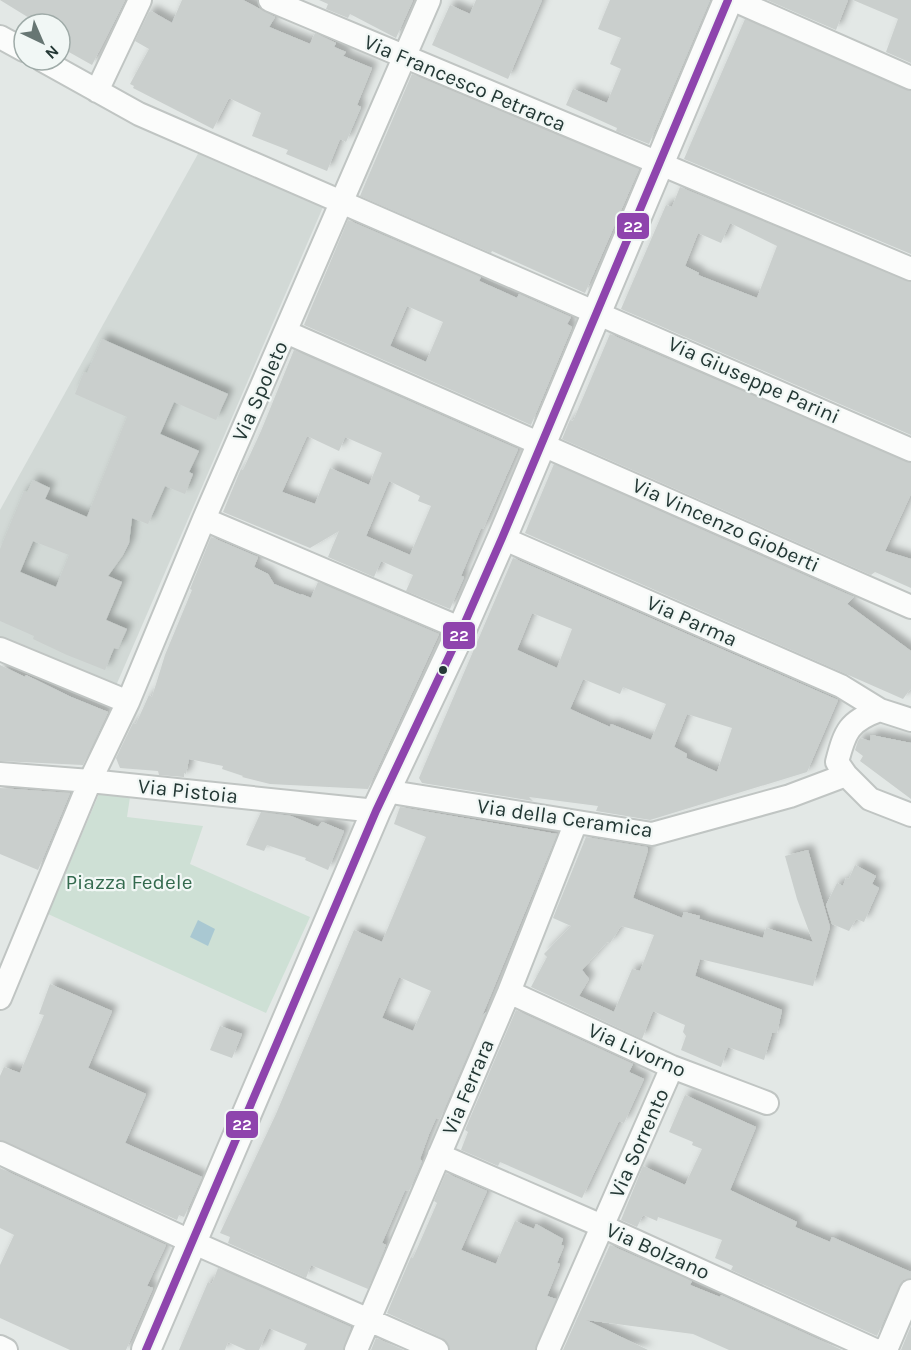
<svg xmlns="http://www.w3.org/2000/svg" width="911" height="1350" viewBox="0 0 911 1350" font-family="Karla,sans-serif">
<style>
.built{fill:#d2d9d6}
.green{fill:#cee0d5}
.water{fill:#a9c8d2}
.building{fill:#cacfcd;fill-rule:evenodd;filter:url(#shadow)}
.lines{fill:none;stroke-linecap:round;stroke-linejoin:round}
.minor-casing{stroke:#c0c5c3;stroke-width:26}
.tertiary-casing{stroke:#c0c5c3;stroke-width:32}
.minor{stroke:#fbfcfb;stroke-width:22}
.tertiary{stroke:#fbfcfb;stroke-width:28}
.bus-1-casing{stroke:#f1f7f5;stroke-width:12}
.bus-1{stroke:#8e44ad;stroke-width:8}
.bus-dot{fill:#243835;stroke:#f1f7f5;stroke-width:2}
.labels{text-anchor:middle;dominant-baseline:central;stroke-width:4.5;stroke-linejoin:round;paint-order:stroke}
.street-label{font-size:21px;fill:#243835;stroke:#f1f7f5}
.park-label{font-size:21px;fill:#336a4e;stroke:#f1f7f5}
.line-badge{stroke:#f1f7f5;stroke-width:2}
.badge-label{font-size:16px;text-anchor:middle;font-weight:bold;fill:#fff}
</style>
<defs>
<filter id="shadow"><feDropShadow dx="5.5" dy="-5.5" stdDeviation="3" flood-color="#0004"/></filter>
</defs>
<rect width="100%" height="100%" fill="#e3e8e6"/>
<path class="built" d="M199,152l124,55 -208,481 -115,-51v-127z"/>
<path class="green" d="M99,794l31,3 -3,20 76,9 -13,38 120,53 -44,96 -218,-99z"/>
<path class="water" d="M198,920l17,9 -7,17 -18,-9z"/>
<path class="building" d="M0,0h125l-33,65 -32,-18v-23h-21z
M182,0h61l32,17 -6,10 41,17 5,-11 21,10 -2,4 12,5 -3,4 29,12 -15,37 4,2 -15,35 -6,-3 -13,32 -41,-17 2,-4 -36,-14 9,-23 -32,-15 -16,31 -80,-41 1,-2 -4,-2 19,-35 -14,-8 14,-29 2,-1 21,12z
M319,0h94l-17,38 -46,-24 -2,4 -22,-9 2,-5z
M476,0h66l-34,79 -76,-34 18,-40 20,9z
M610,0h100l-61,144 -33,-13 1,-3 -51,-23 7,-16 34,14 14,-34 -11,-5 11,-26 -23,-9z
M767,0h81l-12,30z
M853,0h58v63l-25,-11 12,-33z
M745,19l166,72v163l-227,-95z
M412,74l227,95 -54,124 -93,-42 -1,2 -131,-57z
M680,187l231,95v153l-290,-126 45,-104 6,2zM730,223l47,23 -20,52 -59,-23 1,-2 -14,-7 13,-33 23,10z
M348,220l133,57 -2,4 38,17 2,-4 52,23 -4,7 5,3 -41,98 -227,-100zM407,306l36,16 -17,40 -36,-16z
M610,334l301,129v31l-26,57 26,8v29l-36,-16 -4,3 -309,-136 8,-19 3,1z
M102,339l126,55 -12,26 -42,-18 -14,32 39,17 -10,21 4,2 -8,20 -20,-8 -17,38 -16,-6 -3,25 -6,12 -15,21 14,6 -16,38 21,9 -9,20 -4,-1 -9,22 -38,-15 -34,-16 1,-3 -34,-15v-72l24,-58 3,1 6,-12 17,8 -5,11 42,18 40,-100 -52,-23 9,-22 3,1zM33,541l36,14 -13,32 -36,-15z
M294,350l224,99 -35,80 -2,-1 -20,48 3,1 -14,32 -44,-18 7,-16 -32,-14 -7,16 -46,-20 11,-26 -29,17 -87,-36 18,-43 2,1 18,-39zM307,436l32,15 6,-14 37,16 -13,32 -39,-17 -15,36 -33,-12zM389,481l31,15 -2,5 13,5 -21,49 -44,-19z
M554,464l300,133 -7,7 64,47v37l-8,11 -378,-166z
M211,537l47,20 -4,10 14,7 6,10 27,11v-1l10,4 7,-16 121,52 -71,155 -98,-5 -28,-7 1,-1 -21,-7 1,-3 -34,-7 -3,15 -2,-1v4l-25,-2 -1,-4 -38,-3 -4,-10 17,-35 3,1 13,-29 3,2 13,-42 27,-65 -2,-1z
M513,558l325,142 -31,72 -157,48 -54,-9 2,-5 -69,-9 4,4 -111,-18 -3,-5zM532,613l40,16 -15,39 -40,-18zM583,679l37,15 3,-7 43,17 -15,36 -40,-16 -1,3 -40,-18zM687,714l45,14 -15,44 -31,-14 1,-4 -13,-7z
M0,665l25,12 1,-2 45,22 37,15 -25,53 -83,-4z
M871,735l40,8v56l-51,-38 3,-5 -8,-6 3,-9 2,-3 10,3z
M0,788l70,5 -32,77 -38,-16z
M400,807l157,27 -75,182 4,-4 -46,107 -4,-1 -7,16 -9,25 2,2 -13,30 -4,-1 -23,53 4,2 -18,44 -57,-24 -5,13 -78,-35 2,-6 -10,-4 56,-119 78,-184 28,12 44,-105 -32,-13zM399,977l32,14 -18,40 -31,-13z
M261,812l30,4 27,11 4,-5 22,9 -16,39 -23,-10 1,-2 -39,-13 -3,6 -18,-6z
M586,837l61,10 1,3 -15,48 49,20 2,-6 16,4 -1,3 64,19 3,-10 47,14 -16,-43 -12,-43 23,-6 22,77 -17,59 -113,-27 -5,17 87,34 -5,23h-5l-8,27 -36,-13 -7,20 -40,-17 5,-14 -3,-4 2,-7 -32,-14 -11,28 -111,-52 16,-30 -3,-3 27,-28 -18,-8zM621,926l33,9 -14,36 -8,-2 -18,43 -35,-16 10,-17 -7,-9 25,-28 3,1z
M855,865l21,11 -4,8 7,4 -15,34 -8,-3 -7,12 -17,-7 -6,-19 11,-22 6,3 3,-8 3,1z
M50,984l62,27 -24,57 58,26 -21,49 77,34 -18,40 -5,-2 -2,5 -177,-80v-64l4,-9 16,6 24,-58 -5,-1z
M516,1010l117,54 -4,8 15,7 -20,44 -5,-2 -37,77 -82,-36 -2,4 -37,-16 7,-18 -3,-2z
M220,1026l22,8 -10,24 -22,-8z
M685,1095l71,32 -26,63 67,32 -2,5 35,15 2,-5 9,4 70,31v6l-8,2 -4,6 -22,50 -146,-66 2,-4 -18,-8 7,-18 -64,-23 -1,4 -14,-6 -6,12 -16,-7 22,-54 42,19 17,-36 -10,-4 1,-3 -24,-10z
M0,1168l166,77 -19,41 6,2 -27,62h-56l-70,-32v-53l14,-30 -14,-7z
M446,1173l41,18 -26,59 35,14 19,-43 19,8 2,-5 27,15 -2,6 3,1 -7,17 3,1 -13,32 9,3 -21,51h-85l-2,-7 -6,-5 -55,-25 24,-56 2,1 24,-55 -3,-2z
M610,1245l82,36 -2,4 30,12 1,-2 121,55h-113l-36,-16 -107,-14 62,30h-85z
M218,1268l133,59 -8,23h-39l3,-6 -38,-16 -10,22h-13l-18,-8 -3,8h-46l29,-68 4,2z
M911,1326v24h-10z
M376,1338l28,12h-33z"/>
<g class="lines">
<defs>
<path id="minor" d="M270,0l641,269
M734,0l177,78
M0,37l24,13
M42,60l97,54 772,336
M97,91l43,-91
M286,332l625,275
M204,519l258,110
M502,538l339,148 39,24 31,10
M0,649l128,53
M880,710c-31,11 -35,21 -43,52l9,13 24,24 41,16
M0,774l90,7 286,30
M385,791l267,43 138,-38 56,-21
M509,992l163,75 95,36
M0,998l90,-217 38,-79 76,-183 225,-519
M0,1153l192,89 245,108
M439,1155l163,71 273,124
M0,1347l6,3
M356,1350l153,-358 67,-170
M548,1350l124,-283
M886,1350l25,-59"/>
<path id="tertiary" d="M146,1350l230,-539 86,-182 40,-91 226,-538"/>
</defs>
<use href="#minor" class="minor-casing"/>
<use href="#tertiary" class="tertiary-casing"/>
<use href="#minor" class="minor"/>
<use href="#tertiary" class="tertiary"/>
<defs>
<path id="bus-1" d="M146,1350l230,-539 86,-182 40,-91 226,-538"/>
</defs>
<use href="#bus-1" class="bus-1-casing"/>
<use href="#bus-1" class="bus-1"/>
</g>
<circle class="bus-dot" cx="443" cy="670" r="5"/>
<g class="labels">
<g class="street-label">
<text transform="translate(465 83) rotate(23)">Via Francesco Petrarca</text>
<text transform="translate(754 380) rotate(24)">Via Giuseppe Parini</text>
<text transform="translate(260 391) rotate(-66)">Via Spoleto</text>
<text transform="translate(726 525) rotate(24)">Via Vincenzo Gioberti</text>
<text transform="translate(692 621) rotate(24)">Via Parma</text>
<text transform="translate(188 791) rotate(6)">Via Pistoia</text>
<text transform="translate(565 818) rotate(8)">Via della Ceramica</text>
<text transform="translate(637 1050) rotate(24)">Via Livorno</text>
<text transform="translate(468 1087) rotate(-67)">Via Ferrara</text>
<text transform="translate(639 1143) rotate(-66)">Via Sorrento</text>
<text transform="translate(658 1251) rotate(24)">Via Bolzano</text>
</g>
<g class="park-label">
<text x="129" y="882">Piazza Fedele</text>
</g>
</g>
<g class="line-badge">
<rect x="616" y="212" width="34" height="28" rx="6" fill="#8e44ad"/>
<rect x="442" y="621" width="34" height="29" rx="6" fill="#8e44ad"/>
<rect x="225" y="1110" width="34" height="29" rx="6" fill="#8e44ad"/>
</g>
<g class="badge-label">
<text x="633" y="232">22</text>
<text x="459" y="641">22</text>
<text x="242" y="1130">22</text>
</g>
<g transform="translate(42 42) rotate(136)"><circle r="28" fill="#f1f7f5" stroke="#9faba8" stroke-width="1.5"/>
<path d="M0-4.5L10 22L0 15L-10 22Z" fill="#677673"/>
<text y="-9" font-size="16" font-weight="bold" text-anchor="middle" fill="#243835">N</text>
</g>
</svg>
